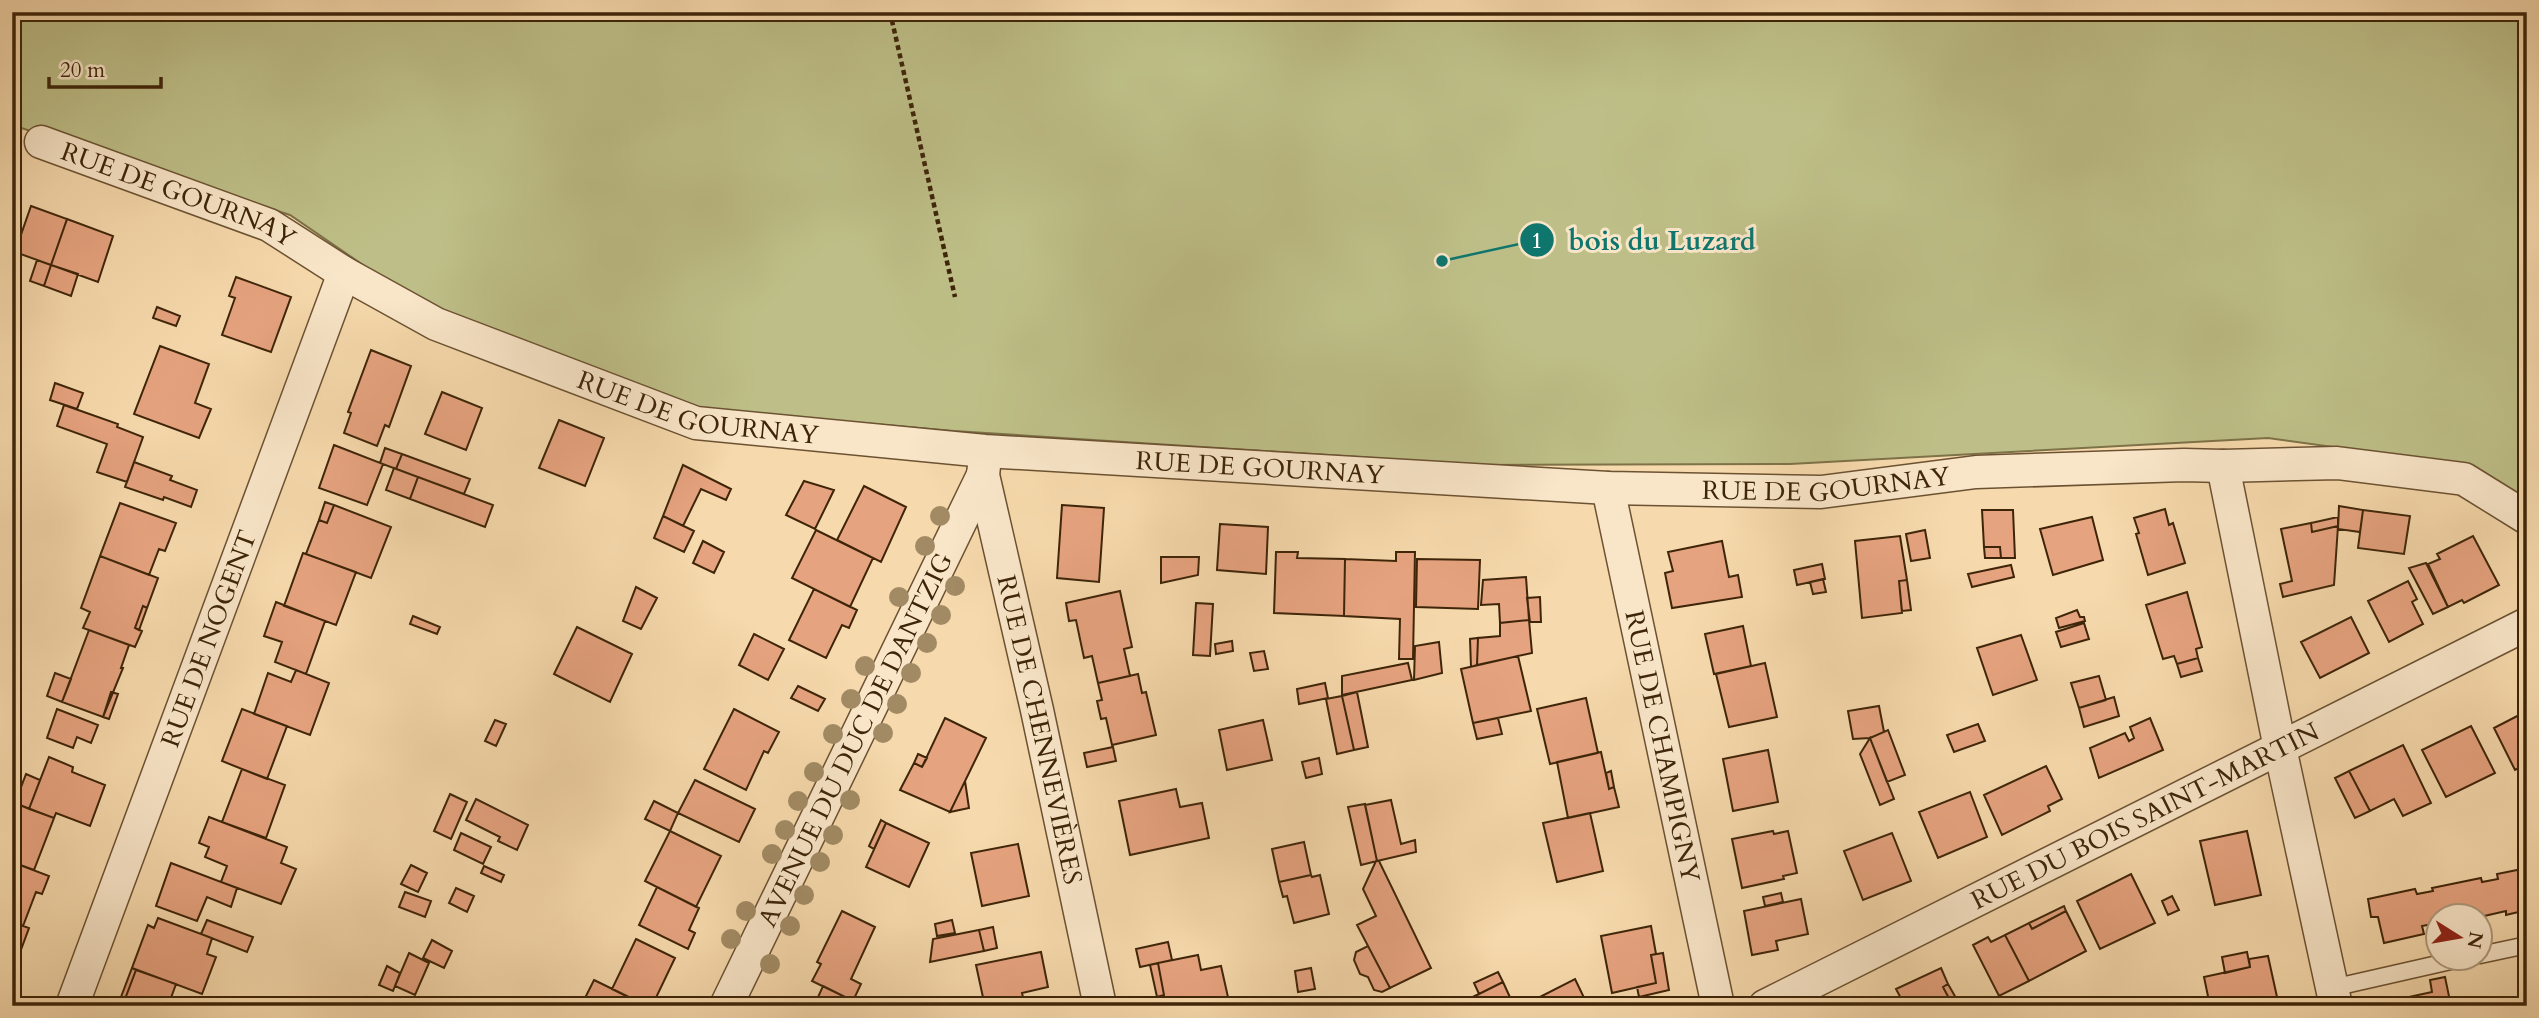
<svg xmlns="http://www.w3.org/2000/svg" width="2539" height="1018" viewBox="0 0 2539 1018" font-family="Cardo,serif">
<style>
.green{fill:#bebf88;stroke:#7e7248;stroke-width:2}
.building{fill:#e6a37f;stroke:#3e2509;stroke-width:2}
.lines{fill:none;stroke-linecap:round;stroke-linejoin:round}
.lane-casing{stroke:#6c5232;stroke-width:19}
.street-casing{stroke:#6c5232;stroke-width:35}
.path{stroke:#3e2509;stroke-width:4.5;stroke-dasharray:5 3.5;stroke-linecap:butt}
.lane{stroke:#f9e6c9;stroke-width:16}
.street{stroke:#f9e6c9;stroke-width:32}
.tree{fill:#a28b64}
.labels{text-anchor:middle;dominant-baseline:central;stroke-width:6;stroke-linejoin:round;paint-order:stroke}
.street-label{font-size:26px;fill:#3e2509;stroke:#f9e6c9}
.leader{fill:none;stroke:#0f766e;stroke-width:2.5}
.callout-dot{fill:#0f766e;stroke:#f9e6c9;stroke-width:2.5}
.mark-label{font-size:21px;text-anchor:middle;font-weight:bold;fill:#fff}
.callout-label{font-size:28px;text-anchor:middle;font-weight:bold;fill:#0f766e;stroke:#f9e6c9;stroke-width:6;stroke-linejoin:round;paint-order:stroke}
</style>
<rect width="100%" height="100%" fill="#f6d9ac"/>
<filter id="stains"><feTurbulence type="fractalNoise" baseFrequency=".00286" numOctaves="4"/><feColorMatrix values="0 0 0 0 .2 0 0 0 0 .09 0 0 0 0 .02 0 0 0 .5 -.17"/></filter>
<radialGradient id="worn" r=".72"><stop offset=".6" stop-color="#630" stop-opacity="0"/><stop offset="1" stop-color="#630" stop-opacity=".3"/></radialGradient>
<path class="green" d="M12,12h2515v489l-71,-37 -188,-26 -478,26 -308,1 -528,-34 -264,-23 -267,-102 -133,-91 -278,-90z"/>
<path class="building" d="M31,206l36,13 -16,46 -36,-13z
M67,219l46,17 -15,46 -47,-17z
M37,260l14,5 -7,21 -14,-5z
M51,265l27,9 -7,22 -27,-10z
M236,277l55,20 -20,55 -49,-17 13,-37 -6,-2z
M157,307l23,9 -4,10 -23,-8z
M160,346l49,18 -14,39 16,6 -12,29 -65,-24z
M371,350l40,16 -22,61 -4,-2 -8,21 -33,-13 7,-20 -3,-1z
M55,383l28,10 -6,16 -27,-9z
M442,392l40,16 -16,42 -41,-16z
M64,405l54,19 -1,3 26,10 -16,45 -30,-10 10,-28 -50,-18z
M559,420l45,18 -19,48 -46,-18z
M334,445l49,19 -16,41 -48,-17z
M385,448l17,6 -6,15 -16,-6z
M402,454l68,25 -6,15 -68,-25z
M134,462l38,14 -2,4 27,10 -6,17 -27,-10 -1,3 -38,-13z
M683,465l48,24 -5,11 -25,-11 -18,37 -20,-10z
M394,468l24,9 -8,22 -24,-9z
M418,477l75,28 -8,22 -75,-28z
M804,481l30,9 -19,39 -29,-14z
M864,486l42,21 -25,55 -44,-22z
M325,502l9,3 -7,18 -8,-3z
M120,503l56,20 -11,28 -6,-2 -10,26 -49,-19z
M334,505l57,22 -20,51 -65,-24 13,-34 8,3z
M1062,505l42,3 -5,74 -42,-4z
M2339,506l24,4 -3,22 -22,-3z
M2165,509l4,16 4,-2 12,40 -37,12 -12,-41 3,-1 -5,-15z
M1982,510h31l2,48h-14l-1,-11h-16z
M2363,510l47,6 -6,38 -46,-6z
M663,516l31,15 -10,21 -30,-14z
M2092,517l11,43 -50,15 -13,-46z
M2338,517v9l-26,6 -1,-9z
M2311,523l1,9 26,-6 -4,59 -51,12 -3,-13 12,-3 -11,-52z
M1220,524l48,3 -2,47 -49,-4z
M816,530l57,28 -23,49 -58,-29z
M1925,530l5,28 -19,3 -5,-27z
M1900,536l7,44 -8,1 3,32 -40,5 -7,-77z
M2473,536l26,49 -35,18 -2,-3 -14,7 -20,-43 12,-5 -3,-5z
M703,541l21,11 -10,21 -21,-10z
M1722,541l7,36 9,-2 4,22 -70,11 -7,-35 8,-2 -5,-19z
M1984,547h16l1,11h-16z
M1276,552h22l-1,6 48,1 -1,57 -70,-3z
M1396,552h19l-2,107h-14l1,-40 -56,-3 1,-57 51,2z
M303,553l53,19 -20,53 -52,-19z
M100,556l58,22 -11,30 -4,-2 -8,22 7,3 -7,16 -52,-19 7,-16 -9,-4z
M1161,557h38l-1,18 -37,8z
M1417,559l63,1 -2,49 -62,-2z
M2426,563l22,44 -15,7 -24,-46z
M1822,564l3,15 -28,6 -3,-15z
M2011,565l3,12 -42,10 -4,-13z
M1526,577l3,43 -29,3 -1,-19 -18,1 2,-25z
M1823,579l3,13 -13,2 -3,-12z
M1907,580l4,30 -9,1 -3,-30z
M2408,581l9,18 -5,3 11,22 -34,18 -21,-41z
M636,587l21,11 -16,31 -18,-8z
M814,589l43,21 -8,18 -7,-3 -16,33 -37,-18z
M1120,591l12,56 -8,2 6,27 -32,7 -6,-27 -8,2 -8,-38 -7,1 -3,-18z
M2187,592l15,55 -6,2 2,9 -21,6 -3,-8 -11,3 -17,-54z
M1540,597l1,25h-11l-3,-24z
M276,602l49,19 -19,53 -31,-12 7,-20 -18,-6z
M1196,603l17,1 -3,52 -17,-1z
M143,606l4,2 -8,22 -4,-2z
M2077,610l3,7h4l1,4 -26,7 -3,-10z
M413,616l27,11 -3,7 -27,-10z
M2351,617l18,36 -49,25 -19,-36z
M1529,620l3,33 -55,12 1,-27 22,-2v-13z
M2084,623l5,16 -28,8 -5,-15z
M1743,626l8,40 -37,8 -9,-40z
M577,627l55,27 -22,48 -56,-28z
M89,630l40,15 -8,23h2l-20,49 -41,-15z
M754,634l30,15 -16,31 -29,-15z
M2021,635l16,45 -44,15 -16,-47z
M1478,638l-1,27 -6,2 -1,-28z
M1232,641l1,10 -17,3 -1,-10z
M1439,642l3,31 -28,7 1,-34z
M1264,651l4,18 -14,2 -4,-18z
M1518,656l13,55 -58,12 -12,-54z
M2198,658l4,13 -21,6 -4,-13z
M1408,663l4,17 -70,15v-19z
M1765,663l12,54 -48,10 -13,-53z
M296,670l33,13 -19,52 -56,-21 14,-41 23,9z
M55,673l16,6 -9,23 -15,-6z
M1138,674l4,19 4,-1 10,43 -44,10 -6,-27 -5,1 -4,-18 5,-1 -4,-17z
M2099,676l7,24 -27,8 -8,-25z
M1325,683l3,15 -29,6 -2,-15z
M798,686l27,13 -7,12 -27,-13z
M111,692l7,2 -9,25 -6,-2z
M1357,692l11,55 -14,3 -12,-54z
M1342,696l12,54 -17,4 -11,-55z
M2114,697l5,19 -35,11 -5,-19z
M1586,698l12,55 -48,11 -13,-55z
M1879,706l5,26 -14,6 -17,1 -5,-28z
M57,709l41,16 -7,18 -14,-6 -4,11 -26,-10z
M242,709l45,17 -20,53 -45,-18z
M734,709l45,23 -11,21 -4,-2 -18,39 -42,-21z
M2527,711v53l-12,6 -21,-42z
M945,718l41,20 -36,74 -50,-22 14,-27 8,4z
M1498,718l4,16 -25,5 -4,-16z
M2150,718l13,32 -64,28 -9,-30 35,-15 4,8 5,-3 -4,-11z
M495,720l11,4 -10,22 -11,-5z
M1263,720l9,40 -45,10 -8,-40z
M1978,724l7,17 -31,11 -7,-17z
M2471,726l24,47 -49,24 -24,-47z
M1888,730l17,45 -18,7 -17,-44z
M1870,738l24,61 -14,6 -20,-51z
M2403,745l28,58 -28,13 -9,-17 -24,12 -21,-40z
M1113,747l3,14 -29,6 -3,-14z
M1768,750l10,52 -45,9 -10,-52z
M1601,752l8,37 5,-2 5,20 -51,11 -11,-56z
M918,754l9,4 -5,9 -8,-4z
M49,757l24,10 -1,5 33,13 -15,41 -34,-13 -2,5 -25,-9z
M1319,758l3,16 -16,4 -4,-16z
M2046,766l16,33 -14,7 2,5 -48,24 -18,-40z
M242,769l43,16 -19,53 -44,-16z
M1611,771l3,16 -5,2 -3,-16z
M2349,771l21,40 -15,7 -20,-40z
M26,774l14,6 -11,29 -14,-6z
M695,780l60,29 -16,33 -61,-29z
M965,781l4,27 -19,4z
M1176,789l4,18 22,-4 7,35 -79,17 -11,-54z
M1970,792l17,45 -49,21 -19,-46z
M450,794l17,8 -16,37 -17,-8z
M476,799l52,26 -11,25 -19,-9 2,-4 -34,-17z
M1391,800l10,44 14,-4 1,12 -39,9 -12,-56z
M654,801l24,12 -8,18 -25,-12z
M12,802l42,16 -20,52 -22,-8z
M1365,804l12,57 -16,4 -13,-58z
M1590,813l13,58 -46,11 -14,-59z
M209,817l78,30 -6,16 15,6 -15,35 -60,-22 6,-16 -22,-9 4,-10 -10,-4z
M881,820l5,3 -12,26 -5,-3z
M886,823l43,20 -20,44 -43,-20z
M670,831l51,25 -25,51 -51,-26z
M1773,831l1,3 14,-3 9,42 -14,3 1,3 -42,9 -10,-49z
M2247,831l14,64 -46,10 -15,-64z
M461,833l30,14 -8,17 -29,-14z
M1892,833l19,48 -48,19 -19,-49z
M1304,842l7,33 -32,7 -7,-33z
M1018,844l11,52 -47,10 -11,-53z
M1376,861h3l52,107 -41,20 -33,-63 19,-9 -13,-27z
M12,862l37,14 -7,18 -6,-2 -13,34 -11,-4z
M171,863l66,25 -6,19 -24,-10 -10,24 -41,-15z
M411,865l16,8 -9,19 -17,-8z
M484,866l20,9 -3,7 -20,-9z
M2527,868v42l-21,5v-4l-26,6 -42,-1v7l-16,3 2,8 -40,9 -6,-26h-7l-3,-18 47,-10 2,5 16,-3 -1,-3 49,-10 1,4 16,-3 -1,-5z
M2131,874l24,49 -55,26 -23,-48z
M1311,875l1,2 8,-2 9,39 -35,9 -7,-27 -4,1 -4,-15z
M657,887l42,21 -10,22 6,3 -7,16 -49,-24z
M456,888l18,8 -7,16 -18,-9z
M405,892l26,9 -6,16 -26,-10z
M1781,893l2,9 -18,4 -2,-9z
M2172,896l7,14 -11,5 -6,-14z
M1801,899l7,35 -32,7 2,9 -26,5 -8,-44z
M2064,906l2,5 -34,18 -3,-6z
M842,911l33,16 -24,52 10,5 -8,17 -41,-20 9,-17 -4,-2z
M2066,911l20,40 -57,30 -24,-46 24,-12 3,6z
M158,918l54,20 -5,16 9,3 -14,37 -70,-26 16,-43 6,3z
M207,920l46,17 -6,15 -46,-18z
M952,920l3,13 -18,3 -2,-12z
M12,922l17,6 -17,46z
M1651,926l5,28 -5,1 5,28 -44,10 -11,-57z
M993,927l4,21 -13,3 -5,-21z
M979,930l5,21 -54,11 3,-23z
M2005,935l24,46 -30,15 -26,-51 15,-8 3,5z
M636,939l39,19 -23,48h-6l-34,-17z
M432,940l20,11 -8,17 -21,-10z
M1168,942l4,18 -32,7 -4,-18z
M1368,946l22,42 -8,4 -8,-2 -6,-13 -8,-3 -6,-14 2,-8z
M1041,952l7,35 -26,6 3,13h-22l-2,-8 -17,4 -8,-37z
M2247,952l3,15 -25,6 -3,-16z
M409,953l20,10 -14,32 -20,-9z
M1663,953l6,37 -30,7 -2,-10 19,-4 -5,-28z
M1198,955l3,15 20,-4 9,40h-71l-2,-9 7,-2 -6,-32z
M2268,956l11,50h-69l-6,-29 46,-10 -1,-8z
M1158,963l6,32 -7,2 -7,-32z
M387,966l13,7 -7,18 -14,-6z
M132,968l4,2 -11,29 -4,-2z
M1311,968l4,21 -17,3 -3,-21z
M1941,968l7,16 -5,3 10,19h-48l-9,-17z
M136,970l40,14 -8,22h-51l4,-9 4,2z
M1498,972l5,10 -24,12 -5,-11z
M2445,977l6,29h-55l-1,-6 37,-8 -2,-12z
M1575,979l13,27h-59l-1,-3z
M594,980l41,20 -3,6h-51z
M1503,982l11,24h-60l25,-12z
M1948,984l8,14 -5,4 -8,-15z
M823,986l40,20h-49z
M367,997l18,6 -1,3h-20z"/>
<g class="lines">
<defs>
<path id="lane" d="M2480,955l47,-10
M2332,988l132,-30"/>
<g id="street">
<path id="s1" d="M41,142l228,83 75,48 92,51 260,99 289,28 623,37 213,4 155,-20 208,-7 39,1 114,-3 127,16 63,39"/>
<path id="s2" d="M984,466l-1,9 54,235 63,296"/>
<path d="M2223,466l57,282 56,258"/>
<path id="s3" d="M1608,488l110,518"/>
<path id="s4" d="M72,1006l272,-733"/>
<path id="s5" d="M726,1006l257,-531"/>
<path id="s6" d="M1765,1006l762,-382"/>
</g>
</defs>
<use href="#lane" class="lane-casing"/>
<use href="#street" class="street-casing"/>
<path class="path" d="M890,12l65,285"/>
<use href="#lane" class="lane"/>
<use href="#street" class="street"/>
</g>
<g class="tree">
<circle cx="940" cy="516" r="10"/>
<circle cx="925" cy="546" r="10"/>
<circle cx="955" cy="586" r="10"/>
<circle cx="899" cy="597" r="10"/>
<circle cx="941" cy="615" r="10"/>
<circle cx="927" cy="643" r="10"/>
<circle cx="865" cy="666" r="10"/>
<circle cx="911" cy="673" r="10"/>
<circle cx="851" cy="699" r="10"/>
<circle cx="897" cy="704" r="10"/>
<circle cx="883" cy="733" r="10"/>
<circle cx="833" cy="734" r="10"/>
<circle cx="814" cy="772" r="10"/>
<circle cx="850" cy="800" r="10"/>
<circle cx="798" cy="801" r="10"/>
<circle cx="785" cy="830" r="10"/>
<circle cx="833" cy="835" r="10"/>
<circle cx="772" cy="854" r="10"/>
<circle cx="820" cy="862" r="10"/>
<circle cx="804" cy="895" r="10"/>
<circle cx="746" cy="911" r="10"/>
<circle cx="790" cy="926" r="10"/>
<circle cx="731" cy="939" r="10"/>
<circle cx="770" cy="964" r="10"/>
</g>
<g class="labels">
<g class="street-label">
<text stroke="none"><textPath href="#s1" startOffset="147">RUE DE GOURNAY</textPath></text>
<text stroke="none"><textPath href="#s1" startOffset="714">RUE DE GOURNAY</textPath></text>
<text stroke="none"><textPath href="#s1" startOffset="1281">RUE DE GOURNAY</textPath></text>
<text stroke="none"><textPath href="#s1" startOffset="1848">RUE DE GOURNAY</textPath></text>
<text stroke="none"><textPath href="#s4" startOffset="392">RUE DE NOGENT</textPath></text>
<text stroke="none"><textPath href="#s2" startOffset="270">RUE DE CHENNEVIÈRES</textPath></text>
<text stroke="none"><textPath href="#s5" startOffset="296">AVENUE DU DUC DE DANTZIG</textPath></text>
<text stroke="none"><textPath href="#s3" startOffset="264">RUE DE CHAMPIGNY</textPath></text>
<text stroke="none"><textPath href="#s6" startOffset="425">RUE DU BOIS SAINT-MARTIN</textPath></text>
</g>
</g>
<path class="leader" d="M1442 261L1537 240"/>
<g class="callout-dot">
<circle cx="1442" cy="261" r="7"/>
<circle cx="1537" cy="240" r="18"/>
</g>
<g class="mark-label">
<text x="1537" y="248">1</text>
</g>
<g class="callout-label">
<text x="1662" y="250">bois du Luzard</text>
</g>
<rect width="2539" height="1018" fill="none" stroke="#f6d9ac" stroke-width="42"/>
<rect x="14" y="14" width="2511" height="990" fill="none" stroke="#3e2509" stroke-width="3.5"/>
<rect x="21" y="21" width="2497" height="976" fill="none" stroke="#3e2509" stroke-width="2"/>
<g transform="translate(2459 937) rotate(101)"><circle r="33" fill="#f9e6c9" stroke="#ae997c" stroke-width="2"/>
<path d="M0-5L12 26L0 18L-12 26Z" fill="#8f2418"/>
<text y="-10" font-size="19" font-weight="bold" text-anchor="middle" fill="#3e2509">N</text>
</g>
<path d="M49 77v10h112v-10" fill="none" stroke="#3e2509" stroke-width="3.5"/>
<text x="60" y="77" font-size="21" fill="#3e2509" stroke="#f9e6c9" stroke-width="5" paint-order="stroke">20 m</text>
<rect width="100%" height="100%" filter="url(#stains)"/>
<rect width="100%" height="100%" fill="url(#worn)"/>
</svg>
